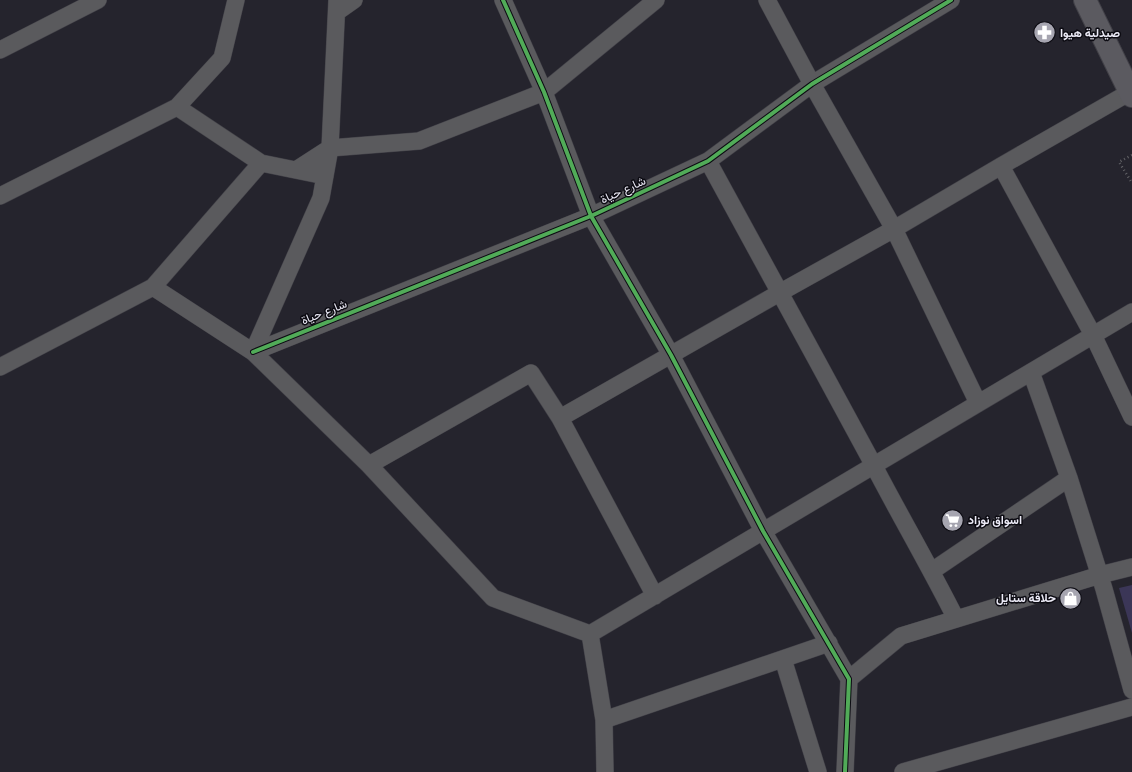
<svg xmlns="http://www.w3.org/2000/svg" width="1132" height="772" viewBox="0 0 1132 772" font-family="'Public Sans',Vazirmatn,sans-serif">
<style>
.pitch{fill:#3b3657}
.lines{fill:none;stroke-linecap:round;stroke-linejoin:round}
.minor-casing{stroke:#424148;stroke-width:18}
.primary-casing{stroke:#424148;stroke-width:24}
.path{stroke:#636367;stroke-width:2.5;stroke-dasharray:1 3;stroke-linecap:butt}
.minor{stroke:#5a5a5d;stroke-width:17}
.primary{stroke:#5b5a60;stroke-width:22}
.cycleway-casing{stroke:#0c0b12;stroke-width:6}
.cycleway{stroke:#51ab58;stroke-width:4}
.labels{text-anchor:middle;dominant-baseline:central;stroke-width:3;stroke-linejoin:round;paint-order:stroke}
.poi-label{font-size:12px;font-weight:bold;fill:#ecebf7;stroke:#0c0b12;text-anchor:start}
.street-label{font-size:12px;fill:#ecebf7;stroke:#0c0b12}
</style>
<rect width="100%" height="100%" fill="#25242d"/>
<path class="pitch" d="M1132,585v48l-13,-45z"/>
<g class="lines">
<defs>
<path id="minor" d="M503,0l41,92 47,124 80,139 92,176 86,148 -4,93
M767,0l45,84 82,145 84,174
M337,12l17,-12
M0,50l98,-50
M177,107l84,56
M708,161c56,101 110,202 165,303 27,52 57,103 83,155
M1001,166l92,169 39,82
M296,170l34,-22 89,-7 125,-49 112,-92
M0,196l177,-89 45,-49 14,-58
M153,287l100,65 116,113 124,133 97,36
M253,352l338,-136 117,-55 104,-77 139,-84
M253,352l68,-154 9,-50 7,-148
M0,367l153,-80 108,-124 64,13
M1031,372l38,106 35,111 28,101
M560,418l221,-126 113,-63 107,-63 129,-74
M369,465l162,-92 29,45 95,178
M932,571l137,-93
M590,634l542,-322
M590,634l14,86 1,52
M783,659l35,113
M849,679l52,-43 199,-61 32,-8
M604,720l225,-77
M903,772l229,-65"/>
<path id="primary" d="M1085,0l47,96"/>
</defs>
<use href="#minor" class="minor-casing"/>
<use href="#primary" class="primary-casing"/>
<path class="path" d="M1132,155l-13,7 13,21"/>
<use href="#minor" class="minor"/>
<use href="#primary" class="primary"/>
<defs>
<path id="cycleway" d="M503,0l41,92 47,124 80,139 92,176 86,148 -4,93
M253,352l338,-136 117,-55 104,-77 139,-84"/>
</defs>
<use href="#cycleway" class="cycleway-casing"/>
<use href="#cycleway" class="cycleway"/>
</g>
<defs>
<symbol id="pharmacy-disc" viewBox="-11 -11 22 22"><circle r="9.5" fill="#a6a5b0" stroke="#0c0b12"/><path d="M-2-6h4v4h4v4h-4v4h-4v-4h-4v-4h4Z" fill="#fff"/></symbol>
<symbol id="supermarket-disc" viewBox="-11 -11 22 22"><circle r="9.5" fill="#a6a5b0" stroke="#0c0b12"/><path d="M-6-5.5h2.5l.6 2H6L4.5 2H-2.5L-4.4-4H-6ZM-1.5 3.2a1.3 1.3 0 1 0 .1 0ZM3 3.2a1.3 1.3 0 1 0 .1 0Z" fill="#fff"/></symbol>
<symbol id="shop-disc" viewBox="-11 -11 22 22"><circle r="9.5" fill="#a6a5b0" stroke="#0c0b12"/><path d="M-5-2.5h2.3a2.7 3.5 0 0 1 5.4 0H5L5.5 6h-11ZM-1.5-2.5h3a1.5 2.3 0 0 0-3 0Z" fill="#fff"/></symbol>
</defs>
<g fill-rule="evenodd">
<use href="#pharmacy-disc" x="1032" y="20" width="25" height="25"/>
<use href="#supermarket-disc" x="940" y="508" width="25" height="25"/>
<use href="#shop-disc" x="1058" y="586" width="25" height="25"/>
</g>
<g class="labels">
<g class="poi-label">
<text x="1060" y="33">صيدلية هيوا</text>
<text x="968" y="520">اسواق نوزاد</text>
<text x="1056" y="598" text-anchor="end">حلاقة ستايل</text>
</g>
<g class="street-label">
<text transform="translate(623 190) rotate(-25)">شارع حياة</text>
<text transform="translate(324 312) rotate(-22)">شارع حياة</text>
</g>
</g>
</svg>
